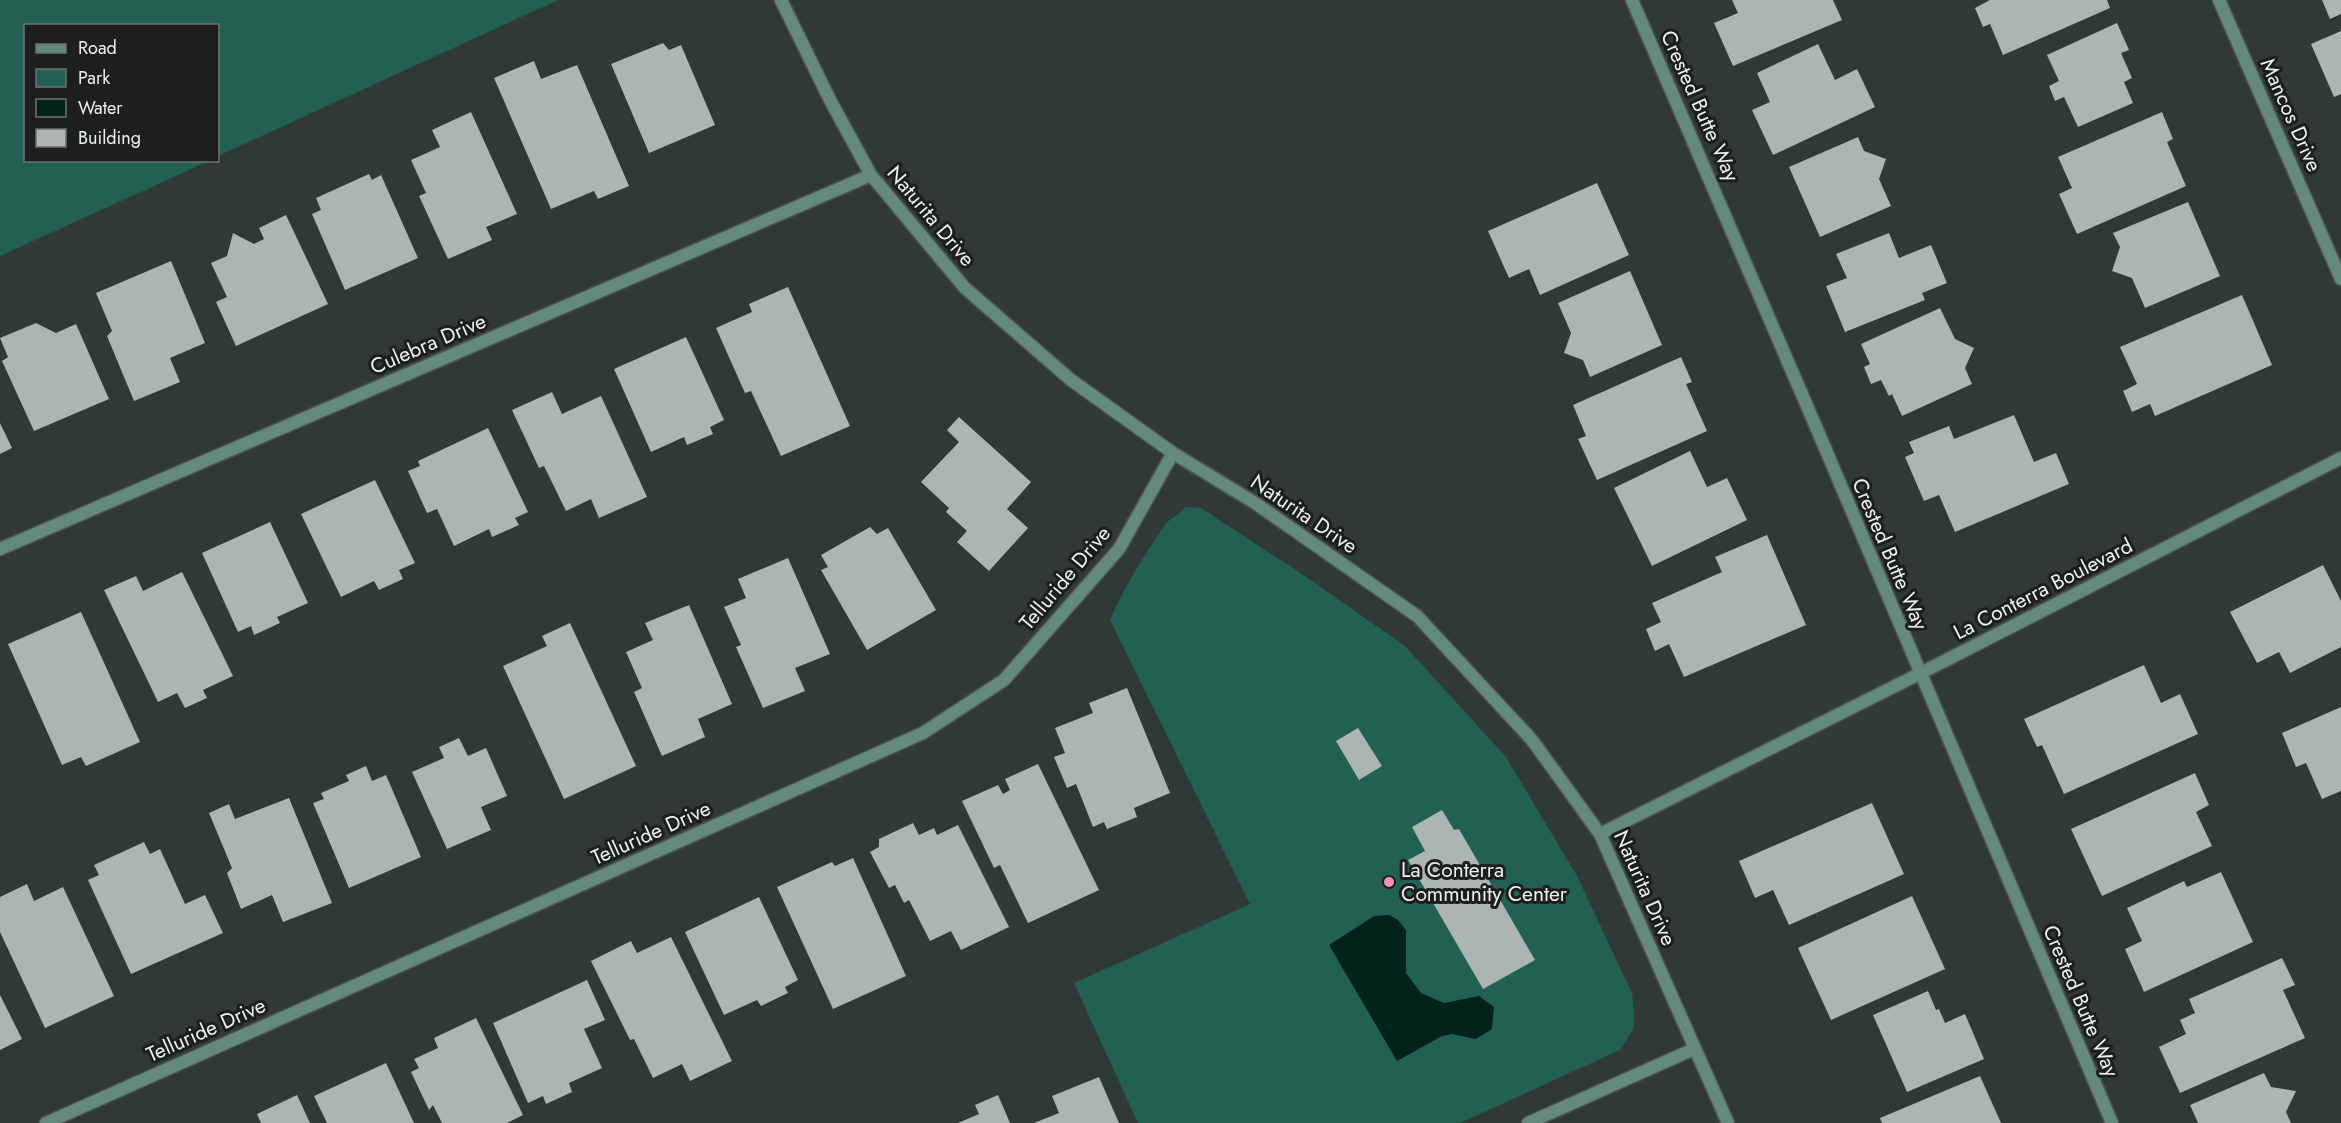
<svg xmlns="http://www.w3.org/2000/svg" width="2341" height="1123" viewBox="0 0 2341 1123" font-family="Jost,sans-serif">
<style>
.green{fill:#226151}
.water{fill:#02221a}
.building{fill:#acb5b2}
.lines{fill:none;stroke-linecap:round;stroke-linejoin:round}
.minor-casing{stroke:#4f5654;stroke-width:15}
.minor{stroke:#64897d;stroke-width:12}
.poi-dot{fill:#fd8ebf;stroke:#1c1f1e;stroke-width:2}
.labels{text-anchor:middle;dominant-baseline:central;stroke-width:6;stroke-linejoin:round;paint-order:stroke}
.street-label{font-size:21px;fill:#ecf1ef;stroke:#1c1f1e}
.poi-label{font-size:21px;fill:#ecf1ef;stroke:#1c1f1e;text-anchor:start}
</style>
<rect width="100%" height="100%" fill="#313936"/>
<path class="green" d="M0,0h558l-340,156v-130h-192v134l183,1 -209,95z
M1185,507l16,1 101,66 103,72 101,111 71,119 55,117 2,22 -1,14 -13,21 -160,73h-322l-64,-140 176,-79 -140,-284c14,-33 34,-64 54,-94 6,-8 15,-10 21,-19z"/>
<path class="water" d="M1389,915l9,5 8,10v43l15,20 23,10 35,-7 15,11 -2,22 -16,10 -24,-5 -10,2 -45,25 -68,-116 45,-29z"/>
<path class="building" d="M1732,0h101l9,20 -109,46 -19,-43 24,-10z
M1990,0h117l3,8 -107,47 -13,-31 -7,3 -8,-19z
M2322,0h19v14l-11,5z
M2117,23l12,27 -8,3 11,25 -8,4 9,21 -55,24 -14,-30 -9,4 -6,-15 10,-5 -12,-26z
M2341,31v63l-7,3 -23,-53z
M663,43l6,7 12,-5 34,80 -66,28 -38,-89z
M1818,44l17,36 22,-11 18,38 -102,48 -21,-45 18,-8 -13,-29z
M534,61l7,18 36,-14 52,121 -31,13 -4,-8 -43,18 -57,-131z
M471,112l46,102 -31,13 6,13 -44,19 -29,-63 7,-3 -15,-33 29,-13 -8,-17z
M2162,112l11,27 -6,3 19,44 -109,48 -18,-40 13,-6 -14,-31z
M1858,137l6,14 22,8 -7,20 12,27 -71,31 -31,-70z
M369,174l3,6 9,-5 37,83 -73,32 -33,-76 9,-4 -5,-12z
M1597,183l32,72 -89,40 -11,-26 -20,9 -21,-47z
M2188,202l32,74 -75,32 -13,-30 -20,-7 8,-24 -7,-14z
M286,215l42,89 -92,42 -20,-44 11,-5 -16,-34 16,-7 6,-23 21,11 10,-5 -5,-11z
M1889,233l10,25 32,-13 16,38 -25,10 3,7 -80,32 -19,-46 21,-8 -11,-24z
M171,261l34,82 -35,15 10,24 -46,19 -27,-65 5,-5 -16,-38z
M1630,271l32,74 -72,32 -7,-17 -19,-7 7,-20 -13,-30z
M788,287l62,139 -69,30 -30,-65 -6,2 -29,-65 36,-16 -3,-8z
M2242,295l30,70 -117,51 -5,-12 -18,8 -9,-21 14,-7 -17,-37z
M1940,308l15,31 19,9 -9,20 7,16 -70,32 -10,-22 -3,2 -8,-16 -10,4 -7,-17 6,-3 -9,-20z
M36,323l20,10 20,-9 33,75 -75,32 -32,-70 6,-4 -8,-19z
M686,337l38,83 -14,7 3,7 -26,11 -3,-8 -33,15 -37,-83z
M1681,357l11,25 -6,2 21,47 -110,49 -19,-41 8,-3 -13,-31z
M552,392l10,22 39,-18 46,101 -48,21 -8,-19 -25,12 -22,-45 -5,2 -27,-58z
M2014,415l20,47 22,-9 13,31 -114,48 -16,-37 -15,6 -19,-44 9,-4 -5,-11 40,-16 5,13z
M959,417l72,65 -24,27 21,19 -39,43 -32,-29 10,-11 -21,-19 3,-4 -28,-26 38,-40 -12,-12z
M0,423l12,25 -12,6z
M488,428l40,84 -13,6 4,7 -27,12 -3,-8 -35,17 -17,-37 -10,4 -19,-42 12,-5 -2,-5z
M1690,451l17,36 20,-9 20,42 -95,46 -38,-78z
M375,480l40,83 -16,7 4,9 -24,11 -5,-9 -33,16 -40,-83z
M270,522l38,81 -31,14 3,6 -26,12 -3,-9 -13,6 -36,-79z
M870,527l7,7 11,-6 48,82 -69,40 -46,-80 7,-3 -7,-12z
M1767,535l39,90 -122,52 -15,-33 -14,7 -9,-22 15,-7 -9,-19 70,-31 -7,-15z
M788,558l42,96 -35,14 10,23 -42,17 -27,-61 5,-2 -17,-38 22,-9 -8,-19z
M2323,565l18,36v46l-51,26 -11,-21 -22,11 -27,-51z
M182,572l51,104 -30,14 4,8 -22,10 -8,-15 -19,9 -54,-112 32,-14 7,15z
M689,605l43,99 -34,15 7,18 -43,19 -28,-64 8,-4 -16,-36 27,-12 -8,-17z
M81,612l59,130 -54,24 -5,-9 -19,8 -54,-121z
M570,623l66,143 -72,33 -61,-133 44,-20 -5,-10z
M2144,665l17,38 19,-9 18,40 -134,60 -22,-49 -5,2 -13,-28z
M1127,688l43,105 -36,15 3,9 -30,12 -3,-7 -11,5 -17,-43 -9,4 -13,-31 11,-4 -10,-25 38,-15 -4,-10z
M2341,707v84l-19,8 -16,-36 -10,4 -14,-34z
M1358,728l24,38 -23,14 -23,-39z
M459,738l9,18 18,-8 21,48 -26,11 10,23 -44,19 -35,-77 32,-14 -5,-11z
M1038,764l61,126 -71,33 -28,-58 -6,3 -32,-67 36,-16 5,9 7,-4 -5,-11z
M366,766l6,15 14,-6 35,82 -72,31 -36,-85 11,-4 -3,-6 28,-12 -3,-6z
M2195,773l14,32 -13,7 16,34 -110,50 -31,-67z
M289,798l43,105 -49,19 -11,-27 -31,14 -14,-36 5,-5 -23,-55 20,-9 6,15z
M1872,803l32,71 -115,51 -16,-35 -18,8 -16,-37z
M1442,810l12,20 5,-1 76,131 -52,29 -75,-129 17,-9 -13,-24z
M913,823l6,12 15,-7 3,7 21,-10 51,102 -48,23 -10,-19 -21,10 -21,-41 -5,3 -9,-18 -6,3 -19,-36 9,-5v-8z
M144,842l6,12 10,-5 25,55 20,-9 18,38 -92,41 -43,-94 11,-5 -5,-10z
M853,858l53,118 -73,33 -56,-122 55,-25 3,4z
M2221,872l32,70 -109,50 -19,-43 17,-8 -15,-33 57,-27 3,6z
M27,884l7,17 29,-14 51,109 -69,32 -45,-96v-35z
M1912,896l33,73 -114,51 -33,-72z
M759,897l39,83 -13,7 3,6 -27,13 -4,-6 -33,15 -39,-83z
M671,937l61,124 -42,20 -8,-17 -29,14 -19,-39 -4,1 -39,-79 40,-20 6,12z
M2282,958l13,27 -12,5 22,48 -125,55 -21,-46 27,-13 -6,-14 15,-7 -6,-14z
M587,980l18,40 -21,9 18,39 -33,15 3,9 -26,12 -3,-8 -15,7 -35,-80z
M1928,991l8,19 3,-1 6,14 20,-9 19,45 -77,33 -34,-77z
M0,995l22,44 -22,11z
M476,1018l47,97 -16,8h-65l-9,-18 -4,5 -18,-38 8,-4 -5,-9 24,-11 -4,-10z
M386,1063l28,60h-87l-13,-27z
M2264,1073l7,14 25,4 -10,21 5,11h-93l-8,-18z
M1980,1076l21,47h-119l-2,-5z
M1099,1077l20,46h-85l25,-10 -7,-17z
M297,1095l13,28h-49l-4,-9z
M998,1095l12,28h-52l21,-9 -4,-9z"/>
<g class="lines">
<defs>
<path id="minor" d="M781,0l49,100 41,75 94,113 106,92 102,73 82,50 162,113 115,124 68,94 128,289
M1632,0c163,373 320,749 480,1123
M2219,0l122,279
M0,549l871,-374
M1600,834l319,-160 422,-216
M46,1123l877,-390 81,-53 115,-131 54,-96
M1528,1123l166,-74"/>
</defs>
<use href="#minor" class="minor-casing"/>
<use href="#minor" class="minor"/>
</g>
<circle class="poi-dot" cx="1389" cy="882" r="6"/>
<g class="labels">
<g class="street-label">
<text transform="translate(1700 106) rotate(66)">Crested Butte Way</text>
<text transform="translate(2291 115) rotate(66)">Mancos Drive</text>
<text transform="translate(931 216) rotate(50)">Naturita Drive</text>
<text transform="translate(428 344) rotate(-23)">Culebra Drive</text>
<text transform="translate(1304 514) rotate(34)">Naturita Drive</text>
<text transform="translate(1890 554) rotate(67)">Crested Butte Way</text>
<text transform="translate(1065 578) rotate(-50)">Telluride Drive</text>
<text transform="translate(2043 589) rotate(-27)">La Conterra Boulevard</text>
<text transform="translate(651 833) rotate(-24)">Telluride Drive</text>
<text transform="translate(1645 888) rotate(66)">Naturita Drive</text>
<text transform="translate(2081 1001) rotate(67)">Crested Butte Way</text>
<text transform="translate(206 1030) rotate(-24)">Telluride Drive</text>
</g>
<g class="poi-label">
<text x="1401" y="870">La Conterra<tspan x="1401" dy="24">Community Center</tspan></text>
</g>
</g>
<rect x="24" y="24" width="195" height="138" fill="#1c1f1e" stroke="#6f7372" stroke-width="1.5"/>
<rect x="36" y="44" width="30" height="9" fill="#64897d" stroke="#6f7372" stroke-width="1.5"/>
<text x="78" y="54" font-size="18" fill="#ecf1ef">Road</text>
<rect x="36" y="69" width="30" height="18" fill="#226151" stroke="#6f7372" stroke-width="1.5"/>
<text x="78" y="84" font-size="18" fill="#ecf1ef">Park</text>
<rect x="36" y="99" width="30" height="18" fill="#02221a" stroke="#6f7372" stroke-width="1.5"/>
<text x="78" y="114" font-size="18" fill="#ecf1ef">Water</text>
<rect x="36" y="129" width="30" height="18" fill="#acb5b2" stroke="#6f7372" stroke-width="1.5"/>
<text x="78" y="144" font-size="18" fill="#ecf1ef">Building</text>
</svg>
